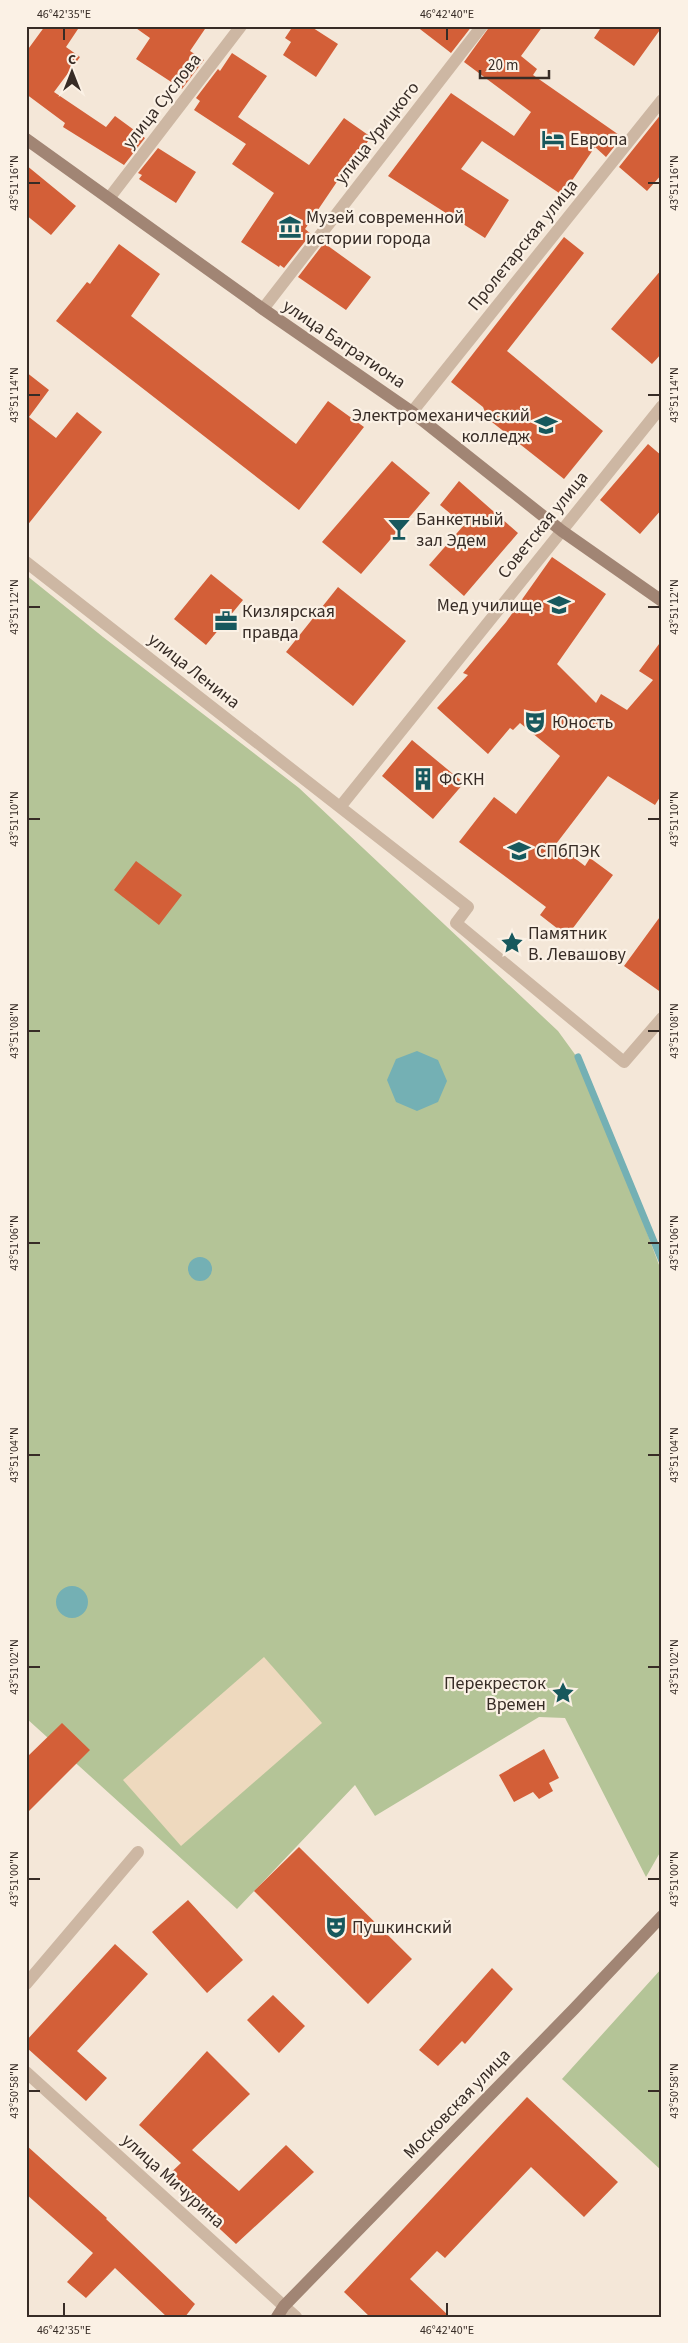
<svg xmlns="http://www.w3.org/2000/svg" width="688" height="2343" viewBox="0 0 688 2343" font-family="'Source Sans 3',sans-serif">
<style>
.green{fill:#b4c497}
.plaza{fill:#eed9be}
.water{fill:#74b0b4}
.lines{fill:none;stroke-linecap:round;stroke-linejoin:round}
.stream{stroke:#74b0b4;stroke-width:7}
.building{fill:#d35f38}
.street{stroke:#cdb7a3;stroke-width:12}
.secondary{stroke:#a18574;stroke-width:12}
.ticks{fill:none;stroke:#372c26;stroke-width:2}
.labels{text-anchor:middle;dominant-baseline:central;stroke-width:4.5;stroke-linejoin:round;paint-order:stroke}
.street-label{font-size:18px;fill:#372c26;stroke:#fbf1e5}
.poi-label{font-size:18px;fill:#372c26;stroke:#fbf1e5;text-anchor:start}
.neatline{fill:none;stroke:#372c26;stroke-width:2}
.ticks-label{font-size:12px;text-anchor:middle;fill:#372c26}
</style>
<rect width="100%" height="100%" fill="#f4e7d8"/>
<path class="green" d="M26,575l77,62 196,151 259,243 29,40 75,202v576l-16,28 -81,-159 -26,-1 -164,99 -20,-31 -118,124 -211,-191z
M662,1968v203l-100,-92z"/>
<path class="plaza" d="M264,1657l58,66 -141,123 -58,-66z"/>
<path class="water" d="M417,1051l21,9 9,21 -9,21 -21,9 -21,-9 -9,-22 9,-21z
M188 1269a12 12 0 1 1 24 0a12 12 0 1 1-24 0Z
M56 1602a16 16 0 1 1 32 0a16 16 0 1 1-32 0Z"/>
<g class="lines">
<path class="stream" d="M578,1057l84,204"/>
</g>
<path class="building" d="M45,26h35l-14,21 14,10 -26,35 52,35 9,-11 30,22 -21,27 -61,-38 2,-4 -39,-29v-42z
M133,26h74l-17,25 14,9 -22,29 -46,-30 14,-21z
M293,26h17l28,18 -22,33 -33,-22 8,-13 -6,-4z
M416,26h56l-21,27z
M490,26h53l-22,30 16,13 -4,6 89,62 -16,20 -11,-10 -33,48 -80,-54 -21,28 48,31 -24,38 -97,-62 63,-83 63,43 17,-24 -67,-50z
M602,26h60v1l-28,39 -40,-28z
M232,53l35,23 -29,41 71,48 35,-47 27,19 -20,28 -2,-1 -44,65 6,5 -27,34 -4,-3 -1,2 -38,-25 33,-49 -42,-29 14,-20 -52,-34 6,-9 -4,-3 22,-29 2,2z
M662,113v61l-15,17 -28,-24z
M158,148l38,24 -20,31 -37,-24 3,-4 -4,-2z
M26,165l50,41 -25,29 -25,-20z
M564,237l20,16 -77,98 96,80 -39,48 -76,-60 -5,-12 -32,-25z
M324,243l47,34 -25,33 -48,-33z
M119,244l41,30 -29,42 165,128 32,-43 36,26 -65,83 -243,-189 31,-39 3,2z
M662,269v84l-10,11 -41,-35z
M26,372l23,18 -20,27 27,21 21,-26 25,20 -76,95z
M648,444l14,12v53l-22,25 -40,-34z
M392,461l38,32 -69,81 -39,-32z
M459,481l59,52 -54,63 -35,-31 35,-40 -24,-20z
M552,557l54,37 -49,70 39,39 5,-9 26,16 26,-30 -14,-9 23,-31v154l-7,11 -47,-29 -52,68 29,22 5,-8 23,17 -46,61 -27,-21 6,-8 -87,-65 35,-45 22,17 44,-58 -40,-33 -7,7 -3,-2 -22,26 -51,-46 31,-33 -5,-2 43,-51z
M211,574l32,26 -37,45 -32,-26z
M338,587l68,54 -53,65 -67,-54z
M412,740l52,43 -31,36 -51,-43z
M136,861l46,34 -23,30 -45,-35z
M662,914v79l-38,-27z
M62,1723l28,27 -64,64v-56z
M544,1749l15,29 -10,5 4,8 -14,8 -6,-7 -19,10 -15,-27z
M299,1847l113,112 -44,45 -114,-113z
M188,1900l55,60 -36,33 -55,-61z
M115,1944l33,30 -71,77 30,27 -21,23 -60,-54v-6z
M492,1968l21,21 -48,55 -3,-3 -24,25 -19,-16z
M273,1995l32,31 -26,27 -32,-33z
M207,2051l43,43 -58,56 47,41 47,-46 28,27 -78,72 -71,-66 16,-15 -42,-38z
M527,2097l91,85 -34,35 -53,-50 -86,91 -8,-7 -27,28 40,38h-80l-26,-25z
M26,2145l81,73 -1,1 89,85 -10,13h-18l-52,-49 -29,30 -19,-16 26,-29 -67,-59z"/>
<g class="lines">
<path class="street" d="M110,197l131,-171
M263,309l219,-283
M412,412l250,-312
M26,562l442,345 -12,16 168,139 38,-44
M340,807l322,-401
M26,1984l112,-132
M26,2072l270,245"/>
<path class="secondary" d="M26,139l237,170 149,103 150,119 100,70
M277,2317l7,-11 290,-297 88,-93"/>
</g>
<path class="ticks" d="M64,28v12M447,28v12M28,183h12M648,183h12M28,395h12M648,395h12M28,607h12M648,607h12M28,819h12M648,819h12M28,1031h12M648,1031h12M28,1243h12M648,1243h12M28,1455h12M648,1455h12M28,1667h12M648,1667h12M28,1879h12M648,1879h12M28,2091h12M648,2091h12M64,2303v13M447,2303v13"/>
<defs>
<symbol id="hotel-bare" viewBox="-9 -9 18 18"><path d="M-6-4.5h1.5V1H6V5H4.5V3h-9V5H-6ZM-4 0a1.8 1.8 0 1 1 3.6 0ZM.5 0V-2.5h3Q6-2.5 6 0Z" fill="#17585d" stroke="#fbf1e5" stroke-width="2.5" paint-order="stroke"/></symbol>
<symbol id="museum-bare" viewBox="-9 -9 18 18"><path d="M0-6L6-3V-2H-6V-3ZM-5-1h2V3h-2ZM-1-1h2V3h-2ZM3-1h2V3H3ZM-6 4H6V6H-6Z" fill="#17585d" stroke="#fbf1e5" stroke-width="2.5" paint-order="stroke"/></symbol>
<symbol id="university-bare" viewBox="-9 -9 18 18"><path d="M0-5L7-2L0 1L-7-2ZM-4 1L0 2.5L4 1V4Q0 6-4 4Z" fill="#17585d" stroke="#fbf1e5" stroke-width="2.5" paint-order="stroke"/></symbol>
<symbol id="bar-bare" viewBox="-9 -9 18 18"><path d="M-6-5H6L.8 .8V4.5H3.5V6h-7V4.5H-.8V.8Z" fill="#17585d" stroke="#fbf1e5" stroke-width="2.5" paint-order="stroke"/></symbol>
<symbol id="office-bare" viewBox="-9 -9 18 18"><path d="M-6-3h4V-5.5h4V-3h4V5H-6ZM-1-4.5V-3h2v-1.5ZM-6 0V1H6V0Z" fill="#17585d" stroke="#fbf1e5" stroke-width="2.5" paint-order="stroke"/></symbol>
<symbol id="theatre-bare" viewBox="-9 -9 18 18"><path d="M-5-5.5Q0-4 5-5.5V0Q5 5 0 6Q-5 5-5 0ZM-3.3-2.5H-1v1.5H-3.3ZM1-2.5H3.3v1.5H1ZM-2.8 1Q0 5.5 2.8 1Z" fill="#17585d" stroke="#fbf1e5" stroke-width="2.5" paint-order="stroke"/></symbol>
<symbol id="building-bare" viewBox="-9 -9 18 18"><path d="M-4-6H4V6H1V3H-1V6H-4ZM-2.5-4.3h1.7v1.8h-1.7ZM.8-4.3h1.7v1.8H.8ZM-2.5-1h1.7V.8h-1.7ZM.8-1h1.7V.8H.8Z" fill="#17585d" stroke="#fbf1e5" stroke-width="2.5" paint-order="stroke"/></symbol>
<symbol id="sight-bare" viewBox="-9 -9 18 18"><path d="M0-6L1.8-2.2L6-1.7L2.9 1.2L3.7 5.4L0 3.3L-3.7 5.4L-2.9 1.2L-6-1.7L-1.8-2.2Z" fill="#17585d" stroke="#fbf1e5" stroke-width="2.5" paint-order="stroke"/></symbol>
</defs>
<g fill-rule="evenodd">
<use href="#hotel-bare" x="537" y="123" width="32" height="32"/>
<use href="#museum-bare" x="274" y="211" width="32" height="32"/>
<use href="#university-bare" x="530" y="409" width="32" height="32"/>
<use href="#bar-bare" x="383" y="513" width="32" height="32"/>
<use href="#university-bare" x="543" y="589" width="32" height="32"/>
<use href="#office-bare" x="210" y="605" width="32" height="32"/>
<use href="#theatre-bare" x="519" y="706" width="32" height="32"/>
<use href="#building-bare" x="407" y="763" width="32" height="32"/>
<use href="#university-bare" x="503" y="835" width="32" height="32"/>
<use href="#sight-bare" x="496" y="927" width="32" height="32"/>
<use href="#sight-bare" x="547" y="1677" width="32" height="32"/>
<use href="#theatre-bare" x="320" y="1911" width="32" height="32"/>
</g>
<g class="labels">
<g class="street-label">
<text transform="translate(162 101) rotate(-52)">улица Суслова</text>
<text transform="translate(377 133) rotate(-52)">улица Урицкого</text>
<text transform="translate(523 245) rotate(-51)">Пролетарская улица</text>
<text transform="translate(344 344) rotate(34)">улица Багратиона</text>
<text transform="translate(543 525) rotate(-51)">Советская улица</text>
<text transform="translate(194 671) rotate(38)">улица Ленина</text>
<text transform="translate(457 2104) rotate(-46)">Московская улица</text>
<text transform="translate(173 2181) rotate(42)">улица Мичурина</text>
</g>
<g class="poi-label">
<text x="570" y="139">Европа</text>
<text x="306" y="217">Музей современной<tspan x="306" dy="21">истории города</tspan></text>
<text x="530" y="415" text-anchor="end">Электромеханический<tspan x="530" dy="21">колледж</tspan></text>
<text x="416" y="519">Банкетный<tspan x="416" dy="21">зал Эдем</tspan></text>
<text x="542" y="605" text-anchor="end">Мед училище</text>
<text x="242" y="611">Кизлярская<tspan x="242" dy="21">правда</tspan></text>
<text x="552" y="722">Юность</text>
<text x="439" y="779">ФСКН</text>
<text x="536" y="851">СПбПЭК</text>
<text x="528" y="933">Памятник<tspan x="528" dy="21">В. Левашову</tspan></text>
<text x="546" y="1683" text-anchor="end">Перекресток<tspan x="546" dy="21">Времен</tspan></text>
<text x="352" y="1927">Пушкинский</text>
</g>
</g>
<rect width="688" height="2343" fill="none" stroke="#fbf1e5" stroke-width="55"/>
<g transform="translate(72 72)" stroke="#fbf1e5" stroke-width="4" paint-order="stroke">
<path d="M0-4L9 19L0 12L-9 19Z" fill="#372c26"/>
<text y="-8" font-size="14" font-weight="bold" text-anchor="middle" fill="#372c26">С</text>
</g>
<path d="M480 70v8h69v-8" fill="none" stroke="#372c26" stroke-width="2.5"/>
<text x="488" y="70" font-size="15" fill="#372c26" stroke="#fbf1e5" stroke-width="4" paint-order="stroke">20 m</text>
<rect x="28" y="28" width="632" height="2288" class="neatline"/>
<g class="ticks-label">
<text x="64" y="18">46°42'35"E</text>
<text x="447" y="18">46°42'40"E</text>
<text transform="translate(14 183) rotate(-90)" y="4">43°51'16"N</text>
<text transform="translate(674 183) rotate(-90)" y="4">43°51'16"N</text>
<text transform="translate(14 395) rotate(-90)" y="4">43°51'14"N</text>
<text transform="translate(674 395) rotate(-90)" y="4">43°51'14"N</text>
<text transform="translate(14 607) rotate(-90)" y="4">43°51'12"N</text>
<text transform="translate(674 607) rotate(-90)" y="4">43°51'12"N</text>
<text transform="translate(14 819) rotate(-90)" y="4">43°51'10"N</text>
<text transform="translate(674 819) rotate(-90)" y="4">43°51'10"N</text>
<text transform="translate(14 1031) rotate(-90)" y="4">43°51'08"N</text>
<text transform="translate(674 1031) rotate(-90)" y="4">43°51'08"N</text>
<text transform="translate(14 1243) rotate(-90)" y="4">43°51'06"N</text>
<text transform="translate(674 1243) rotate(-90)" y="4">43°51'06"N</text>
<text transform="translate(14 1455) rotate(-90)" y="4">43°51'04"N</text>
<text transform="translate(674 1455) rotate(-90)" y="4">43°51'04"N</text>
<text transform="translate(14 1667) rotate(-90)" y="4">43°51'02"N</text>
<text transform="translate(674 1667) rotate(-90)" y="4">43°51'02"N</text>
<text transform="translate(14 1879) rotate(-90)" y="4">43°51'00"N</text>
<text transform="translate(674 1879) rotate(-90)" y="4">43°51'00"N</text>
<text transform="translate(14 2091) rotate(-90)" y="4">43°50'58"N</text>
<text transform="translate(674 2091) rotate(-90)" y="4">43°50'58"N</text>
<text x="64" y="2334">46°42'35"E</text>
<text x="447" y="2334">46°42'40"E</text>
</g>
</svg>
